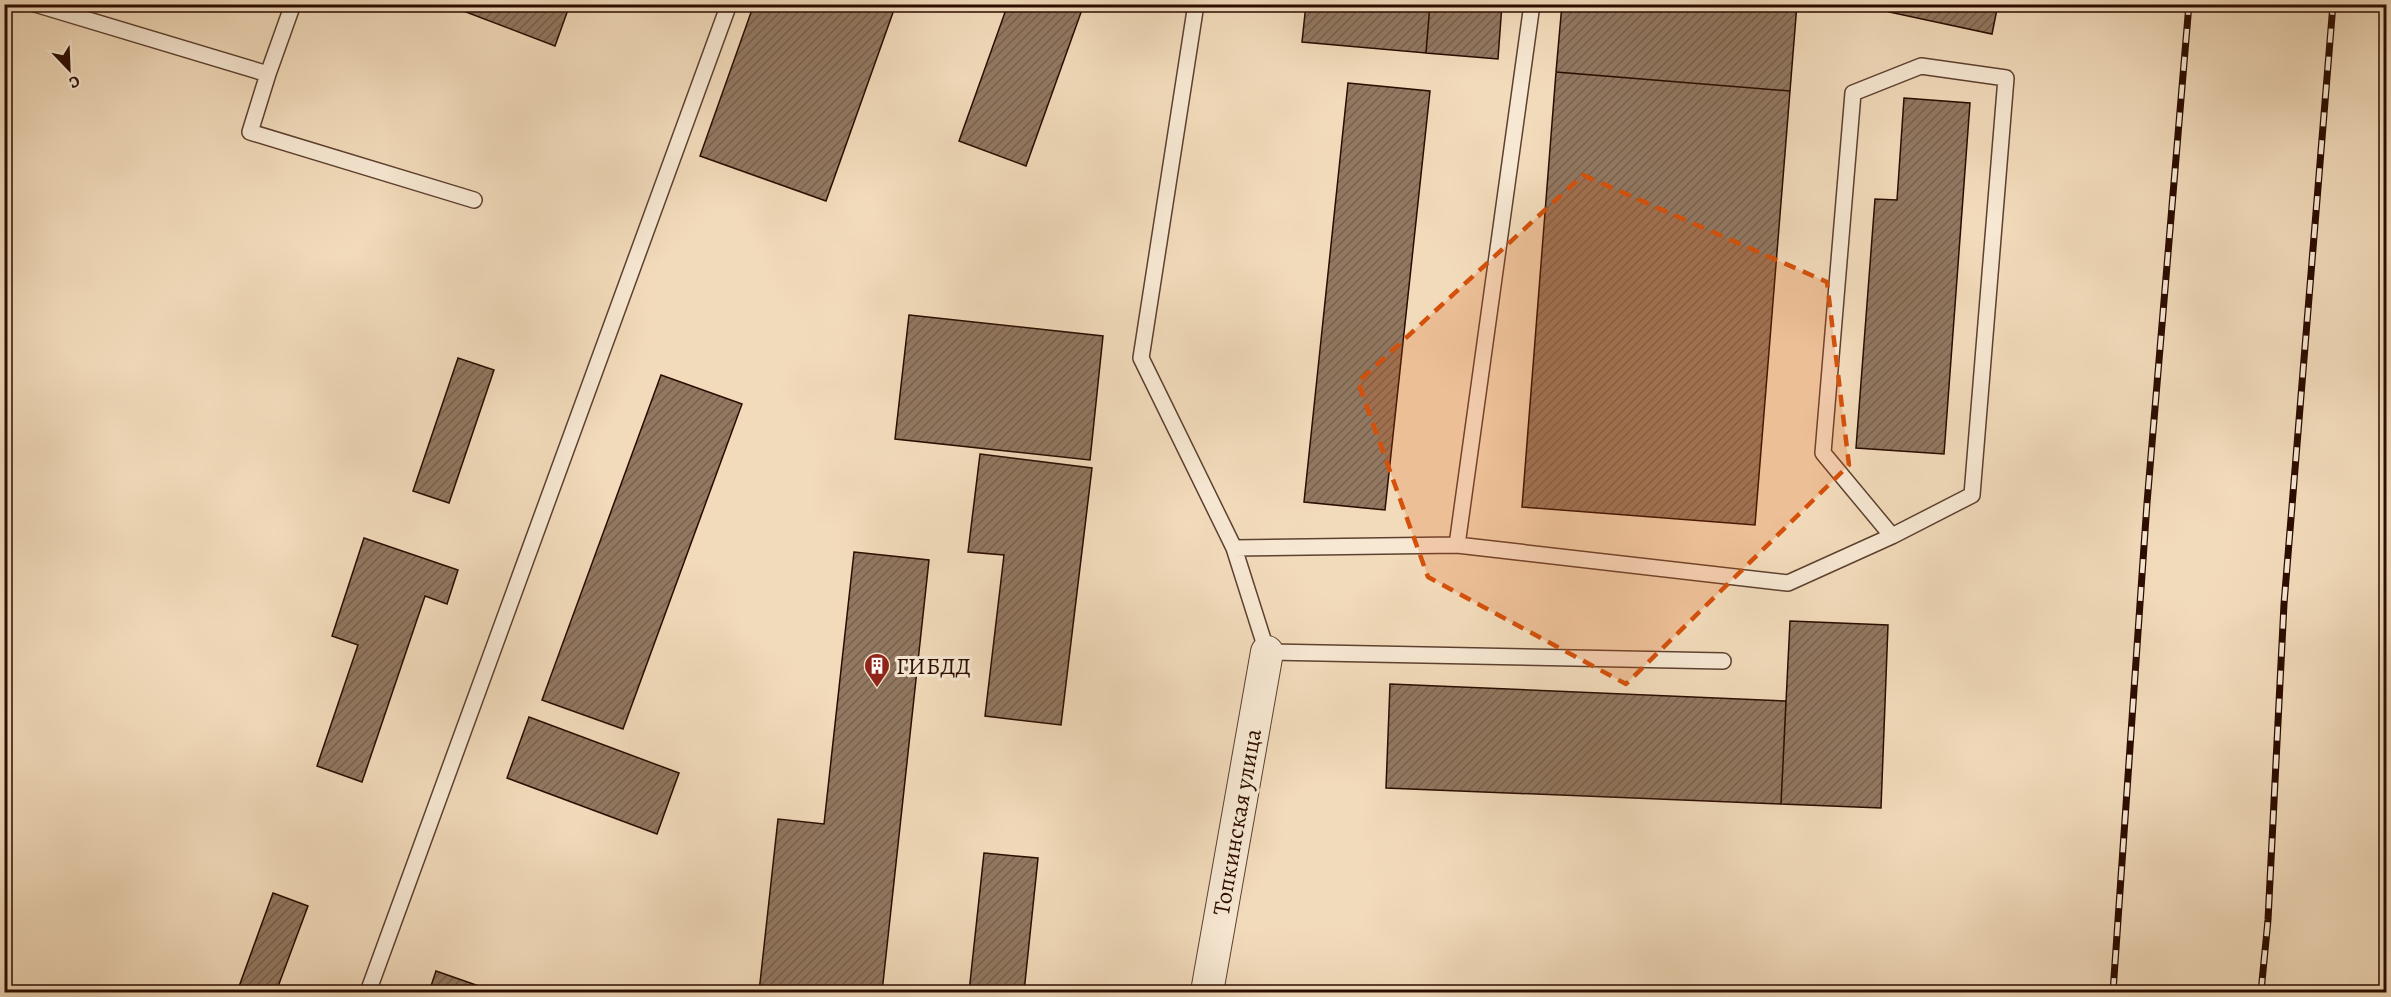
<svg xmlns="http://www.w3.org/2000/svg" width="2391" height="997" viewBox="0 0 2391 997" font-family="Alegreya,serif">
<style>
.building{fill:url(#building-hatch);stroke:#2b0c00;stroke-width:1.5}
.lines{fill:none;stroke-linecap:round;stroke-linejoin:round}
.service-casing{stroke:#5d402f;stroke-width:18}
.minor-casing{stroke:#5d402f;stroke-width:34}
.service{stroke:#f7e8d3;stroke-width:15}
.minor{stroke:#f7e8d3;stroke-width:32}
.rail-casing{stroke:#2b0c00;stroke-width:7}
.rail{stroke:#f7e8d3;stroke-width:4.5;stroke-dasharray:14;stroke-linecap:butt}
.marked{fill:#d5510b;fill-opacity:0.2;stroke:#d5510b;stroke-width:4.5;stroke-dasharray:12 8;stroke-linejoin:round}
.labels{text-anchor:middle;dominant-baseline:central;stroke-width:6;stroke-linejoin:round;paint-order:stroke}
.poi-label{font-size:24px;fill:#2b0c00;stroke:#f7e8d3;text-anchor:start}
.street-label{font-size:24px;fill:#2b0c00;stroke:#f7e8d3}
</style>
<defs>
<pattern id="building-hatch" width="6" height="6" patternUnits="userSpaceOnUse" patternTransform="scale(1.5)"><rect width="6" height="6" fill="#927861"/><path d="M-1 1l2-2M0 6l6-6M5 7l2-2" fill="none" stroke="#77614e"/></pattern>
</defs>
<rect width="100%" height="100%" fill="#f2dbbb"/>
<filter id="stains"><feTurbulence type="fractalNoise" baseFrequency=".00333" numOctaves="4"/><feColorMatrix values="0 0 0 0 .2 0 0 0 0 .09 0 0 0 0 .02 0 0 0 .5 -.17"/></filter>
<radialGradient id="worn" r=".72"><stop offset=".6" stop-color="#630" stop-opacity="0"/><stop offset="1" stop-color="#630" stop-opacity=".3"/></radialGradient>
<path class="building" d="M445,4h125l-15,42z
M754,4h142l-70,197 -126,-45z
M1008,4h76l-58,162 -67,-25z
M1306,4h124l-4,49 -124,-11z
M1430,4h72l-4,55 -72,-6z
M1562,4h235l-7,87 -234,-19z
M1891,4h107l-6,30 -103,-22z
M1556,72l234,19 -35,434 -233,-18z
M1348,83l82,8 -45,419 -81,-8z
M1904,98l66,5 -26,351 -88,-6 19,-249 22,1z
M909,315l194,21 -13,124 -195,-21z
M458,358l36,12 -45,133 -36,-12z
M661,375l81,29 -119,325 -81,-29z
M980,454l112,14 -31,257 -76,-9 19,-161 -36,-3z
M2386,510v63h-5z
M364,538l94,32 -11,34 -22,-8 -63,186 -45,-16 41,-121 -26,-9z
M854,552l75,8 -47,432h-123l19,-173 46,5z
M1790,621l98,4 -7,183 -100,-4z
M1390,684l396,17 -5,103 -395,-16z
M529,717l150,56 -22,61 -150,-56z
M984,853l54,5 -14,134h-55z
M273,893l35,13 -32,86h-39z
M436,971l60,21h-67z"/>
<g class="lines">
<defs>
<path id="service" d="M35,4l233,70 25,-70
M1196,4l-55,354 93,190 33,104 456,9
M268,74l-18,58 224,68
M1457,545l75,-541
M1234,548l223,-3 331,38 104,-47 80,-41 34,-417 -85,-12 -68,27 -30,360 69,83
M368,992l361,-988"/>
<path id="minor" d="M1207,992l60,-340"/>
</defs>
<use href="#service" class="service-casing"/>
<use href="#minor" class="minor-casing"/>
<use href="#service" class="service"/>
<use href="#minor" class="minor"/>
<defs>
<path id="rail" d="M2113,992l34,-489 42,-499
M2261,992l7,-72 16,-316 49,-600"/>
</defs>
<use href="#rail" class="rail-casing"/>
<use href="#rail" class="rail"/>
</g>
<path class="marked" d="M1583,175l244,107 22,183 -223,219 -198,-107 -70,-195z"/>
<defs>
<symbol id="building-pin" viewBox="-11 -11 22 30"><path d="M0 17L-7.5 6A9.5 9.5 0 1 1 7.5 6Z" fill="#8f2418" stroke="#f7e8d3"/><path d="M-4-6H4V6H1V3H-1V6H-4ZM-2.5-4.3h1.7v1.8h-1.7ZM.8-4.3h1.7v1.8H.8ZM-2.5-1h1.7V.8h-1.7ZM.8-1h1.7V.8H.8Z" fill="#fff"/></symbol>
</defs>
<g fill-rule="evenodd">
<use href="#building-pin" x="862" y="651" width="30" height="40"/>
</g>
<g class="labels">
<g class="poi-label">
<text x="896" y="666">ГИБДД</text>
</g>
<g class="street-label">
<text transform="translate(1237 822) rotate(-80)">Топкинская улица</text>
</g>
</g>
<rect width="2391" height="997" fill="none" stroke="#f2dbbb" stroke-width="24"/>
<rect x="6" y="6" width="2379" height="985" fill="none" stroke="#2b0c00" stroke-width="3"/>
<rect x="12" y="12" width="2367" height="973" fill="none" stroke="#2b0c00" stroke-width="1.5"/>
<g transform="translate(69 69) rotate(157)" stroke="#f7e8d3" stroke-width="4.5" paint-order="stroke">
<path d="M0-4.5L10 22L0 15L-10 22Z" fill="#2b0c00"/>
<text y="-9" font-size="16" font-weight="bold" text-anchor="middle" fill="#2b0c00">С</text>
</g>
<rect width="100%" height="100%" filter="url(#stains)"/>
<rect width="100%" height="100%" fill="url(#worn)"/>
</svg>
